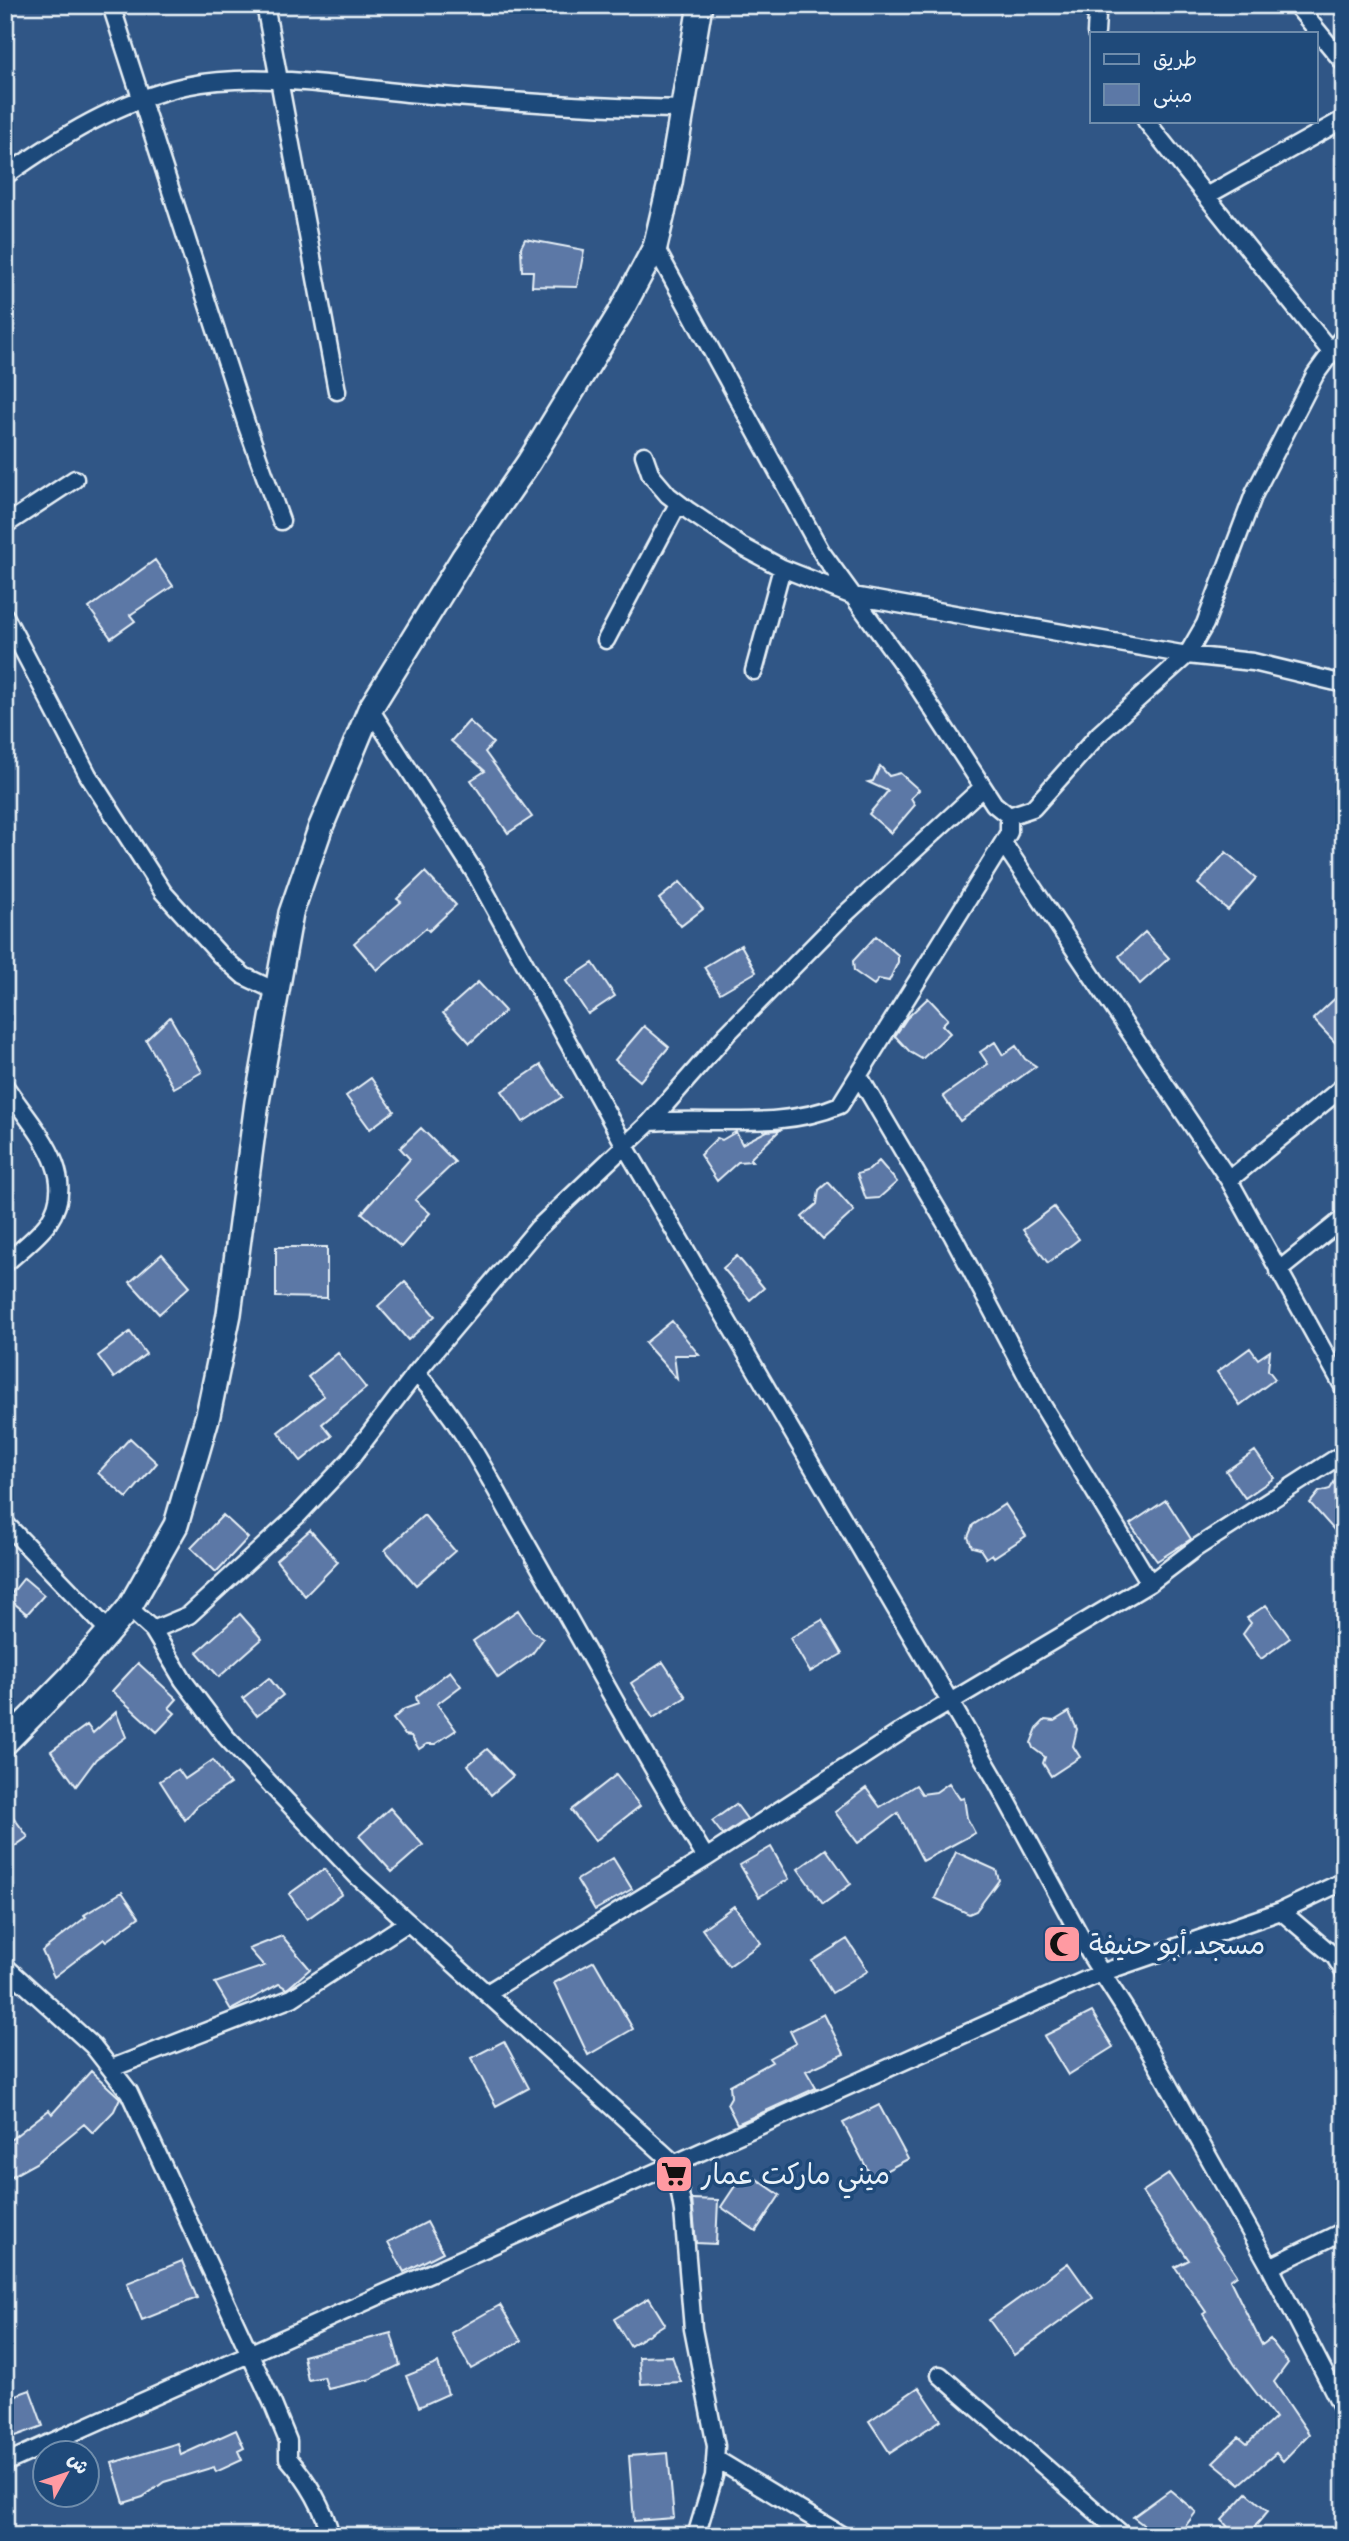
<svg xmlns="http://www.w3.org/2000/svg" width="1349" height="2541" viewBox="0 0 1349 2541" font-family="Caveat,'Playpen Sans Arabic',sans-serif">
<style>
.building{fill:#5c78a6;stroke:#e8f1f8;stroke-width:2}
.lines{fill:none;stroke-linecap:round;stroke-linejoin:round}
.minor-casing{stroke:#e8f1f8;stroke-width:21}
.secondary-casing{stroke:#e8f1f8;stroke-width:28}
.minor{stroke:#1f4a7a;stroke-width:16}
.secondary{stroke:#1f4a7a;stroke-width:23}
.labels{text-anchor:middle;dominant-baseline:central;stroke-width:7;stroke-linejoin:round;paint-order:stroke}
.poi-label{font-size:28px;fill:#e8f1f8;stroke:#1f4a7a;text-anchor:start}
</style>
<rect width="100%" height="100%" fill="#305686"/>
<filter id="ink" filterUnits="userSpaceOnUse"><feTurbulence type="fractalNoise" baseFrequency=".0143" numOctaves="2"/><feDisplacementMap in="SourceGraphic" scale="14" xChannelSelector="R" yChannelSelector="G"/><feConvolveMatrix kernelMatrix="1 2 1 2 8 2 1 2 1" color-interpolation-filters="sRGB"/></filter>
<g filter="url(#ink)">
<path class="building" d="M525,239l59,11 -7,37 -45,-1 1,-15h-11l-1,-24z
M155,560l18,26 -43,29 5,6 -24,17 -22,-30z
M469,721l24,22 -8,9 47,65 -24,16 -37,-53 14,-9 -34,-30z
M880,766l9,10 11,-3 19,17 -8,8 4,7 -24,28 -22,-19 19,-23 -20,-9 5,-1z
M1226,852l30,26 -28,32 -30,-26z
M425,872l31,33 -27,26 -3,-3 -49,42 -23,-27 47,-41 -4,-3z
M680,882l23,27 -22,17 -22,-27z
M1145,932l24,26 -29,26 -21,-28z
M876,936l22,19v7l-9,19 -10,-2 -5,6 -20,-14 -1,-10z
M741,945l15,27 -36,21 -16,-26z
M593,963l22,33 -27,18 -22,-33z
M478,982l27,29 -35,32 -27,-30z
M1344,990v62l-31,-33z
M928,998l20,21 -6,6 8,8 -28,26 -12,-7 -15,-16 12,-18z
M170,1017l32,55 -28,16 -28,-48z
M644,1026l25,21 -29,34 -25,-21z
M995,1042l8,13 13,-9 9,13 11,7 -76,55 -17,-25 45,-32 -8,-12z
M541,1065l21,32 -39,25 -21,-31z
M371,1078l23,33 -24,18 -24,-33z
M421,1128l34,34 -40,38 15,13 -29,34 -39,-34 48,-54 -10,-11z
M780,1130l-30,29 2,2 -14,1 -21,19 -17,-26 17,-17 5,2 14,-8 6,12 25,-13z
M879,1161l18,21 -18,16 -13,1 -9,-25 12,-4z
M828,1182l26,29 -31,28 -21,-22 15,-13 2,-14z
M1054,1207l25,32 -31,24 -25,-33z
M276,1247h51v51l-51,-1z
M162,1254l28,32 -31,28 -29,-32z
M737,1256l27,32 -14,12 -27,-32z
M405,1282l30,34 -27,24 -30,-34z
M672,1321l27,34h-25l3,24 -32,-36z
M130,1332l16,22 -32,24 -16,-22z
M1250,1348l8,11 12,-8 -2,19 7,9 -35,26 -23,-33z
M338,1353l28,35 -44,36 10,12 -31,25 -23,-29 46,-36 -16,-19z
M130,1438l27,25 -30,35 -29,-25z
M1255,1451l19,27 -29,20 -19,-27z
M1344,1466v75l-34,-38 9,-11 11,-3z
M1166,1500l25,39 -34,22 -27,-37z
M1005,1504l21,32 -32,21 -2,-3 -6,4 -6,-9 -8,-2 -4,-10 5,-12z
M223,1515l25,23 -32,34 -25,-24z
M424,1515l31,36 -39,34 -31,-35z
M310,1530l28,32 -33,34 -29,-36z
M24,1578l20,17 -17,19 -19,-16z
M1266,1605l24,33 -29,21 -18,-25 8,-11 -4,-5z
M518,1610l14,21 11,8 -11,15 -34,24 -25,-37z
M240,1614l22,25 -43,38 -22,-25z
M822,1620l20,34 -32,18 -20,-34z
M663,1662l23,35 -33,21 -22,-35z
M138,1663l39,36 -8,9 6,5 -18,19 -45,-41z
M450,1671l11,15 -24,18 19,26 -21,14h-8l-8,5 -8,-13 -6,-1 -12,-16 11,-10 14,-5 -2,-7z
M269,1678l14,17 -26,21 -14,-18z
M116,1712l10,25 -30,22 -20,27 -25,-35 36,-26 6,8z
M1069,1712l8,17 -4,17 7,11 -29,19 -8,-13 2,-6 -12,-9 -2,-5 6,-15 8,-8 9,1z
M487,1749l26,27 -22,19 -23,-30z
M213,1760l17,24 -33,22 -12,14 -25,-39 18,-12 7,10z
M616,1775l24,31 -45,35 -24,-31z
M949,1783l11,16 4,-1 3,20 8,15 -52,28 -25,-48 -40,30 -23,-31 31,-24 14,19 36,-22 6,9 14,-2z
M736,1804l11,15 -24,16 -11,-14z
M5,1806l23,31 -23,16z
M390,1808l33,37 -31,27 -33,-36z
M771,1847l18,32 -30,18 -19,-32z
M826,1849l25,35 -28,20 -25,-35z
M956,1852l40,18 3,10 -23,31 -7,3 -34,-16z
M613,1858l19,31 -37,21 -18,-30z
M324,1869l18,25 -35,25 -18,-25z
M122,1892l17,25 -33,24 -2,-2 -50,38 -12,-26 44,-34 -2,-2z
M734,1906l27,37 -32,23 -27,-37z
M282,1936l28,33 -23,20 -8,-5 -48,26 -16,-27 49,-17 -15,-17z
M847,1939l21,32 -36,22 -20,-32z
M594,1961l39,68 -45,26 -34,-72z
M1092,2012l21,35 -45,28 -24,-39z
M824,2014l20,40 -38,17 10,17 -79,36 -10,-20 4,-7 -1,-12 42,-23 -3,-4 27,-15 -6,-12z
M504,2041l25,47 -33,18 -25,-48z
M91,2071l29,27 -6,13 -21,22 -9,-9 -48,39 -31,17v-36l44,-34 3,4z
M879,2105l29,54 -36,19 -29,-55z
M745,2171l35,24 -24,36 -35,-24z
M1169,2174l68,101 -7,5 32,65 8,-6 18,24 -14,19 35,52 -26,27 -7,-8 -36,31 -27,-22 26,-25 8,7 28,-26 -40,-53 -32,-51 3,-2 -31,-45 14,-7 -47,-68z
M692,2199l26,1 -2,44 -20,-1z
M427,2222l16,30 -39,20 -16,-30z
M182,2261l15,37 -55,22 -15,-37z
M1068,2263l25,35 -79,57 -25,-35z
M649,2298l16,26 -35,22 -16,-27z
M500,2305l21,36 -50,28 -20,-36z
M391,2333l9,32 -29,14 -43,10 -4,-12 -16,3 -5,-24z
M672,2356l9,26 -40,2 -2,-27z
M438,2363l10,31 -29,13 -13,-31z
M919,2387l22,33 -51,33 -21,-32z
M30,2390l13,36 -38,14v-41z
M236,2430l8,18 -6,3 4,9 -26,12 -2,-5 -50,15 -21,15 -19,6 -12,-40 66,-20 3,12z
M668,2453l6,65 -40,3 -5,-65z
M1170,2490l26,22 -18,24h-20l-25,-19z
M1247,2493l21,18 -21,25h-12l-13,-16z"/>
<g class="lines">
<defs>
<path id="minor" d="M111,5l136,421 34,95
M265,5l72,386
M1087,5l10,10 -1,18
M1296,5l48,58
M1146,121l185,231
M5,176c55,-39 113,-75 180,-90 72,-15 150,0 222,7 93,8 184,15 276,16
M1206,196l138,-77
M655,247l167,306 87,120 85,131 15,12 24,-8 66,-74 88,-79 18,-31 49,-130 61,-119 29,-40
M644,455l7,20 17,20 21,16 52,35 41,22 71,28 334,59 66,7 91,22
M5,525l70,-46
M5,616l83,159 75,117 57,63 24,21 34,16
M606,640l72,-136
M754,671l28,-103
M370,709l105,164 150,273 372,636 94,174 41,64 138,247 74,144
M1003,843l226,337 115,208
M859,1076l94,160 88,167 109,180
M5,1086c27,41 77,88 43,137 -11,15 -29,28 -43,41
M650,1122c63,-5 131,8 190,-17l163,-262 6,-11v-16
M1229,1180l115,-94
M1278,1271l66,-53
M416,1373c46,48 77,113 110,170 60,105 117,212 180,315
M5,1523l104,108
M129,1608l24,22 30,50 43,57 131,139 318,288 8,47 10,118 23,117 -2,30 -18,60
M153,1630l36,-15 110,-101 50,-53 67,-88 122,-145 112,-106 77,-88 115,-117 140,-129
M1281,1911l54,46 9,15
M5,1966l88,80 36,46 143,310 16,39v17c20,23 35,48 43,78
M487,1993l219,-135 202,-131 242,-144 46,-35 148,-95
M112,2068l180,-70 115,-75
M1270,2267l74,-36
M940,2375l184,161
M716,2459l127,77
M5,2463l1096,-490 180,-62 63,-30"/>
<path id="secondary" d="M5,1743l65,-66 59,-69 47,-83 32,-110 21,-101 28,-212 34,-189 29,-84 50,-120 93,-151 66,-96 91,-149 35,-66 15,-64 30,-178"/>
</defs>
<use href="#minor" class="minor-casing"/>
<use href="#secondary" class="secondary-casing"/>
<use href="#minor" class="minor"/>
<use href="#secondary" class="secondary"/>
</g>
</g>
<defs>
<symbol id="mosque-square" viewBox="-11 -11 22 22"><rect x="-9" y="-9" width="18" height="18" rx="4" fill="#ff9aa2" stroke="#1f4a7a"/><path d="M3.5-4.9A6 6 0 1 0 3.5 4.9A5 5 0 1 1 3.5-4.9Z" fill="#111"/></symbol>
<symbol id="supermarket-square" viewBox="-11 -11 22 22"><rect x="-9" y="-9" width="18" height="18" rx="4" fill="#ff9aa2" stroke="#1f4a7a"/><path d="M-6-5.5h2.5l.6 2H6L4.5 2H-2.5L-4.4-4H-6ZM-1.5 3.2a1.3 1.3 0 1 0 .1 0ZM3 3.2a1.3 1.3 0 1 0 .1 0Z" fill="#111"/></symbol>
</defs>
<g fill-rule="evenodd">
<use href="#mosque-square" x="1040" y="1922" width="44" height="44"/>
<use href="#supermarket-square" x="652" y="2152" width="44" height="44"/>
</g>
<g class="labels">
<g class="poi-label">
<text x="1089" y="1944">مسجد أبو حنيفة</text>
<text x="701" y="2174">ميني ماركت عمار</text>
</g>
</g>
<rect width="1349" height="2541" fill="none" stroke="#1f4a7a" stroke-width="28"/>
<rect x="14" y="14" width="1321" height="2513" fill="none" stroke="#e8f1f8" stroke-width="2.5" filter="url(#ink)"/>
<rect x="1090" y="32" width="228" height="91" fill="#1f4a7a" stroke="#6f8dac" stroke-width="2"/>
<rect x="1104" y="54" width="35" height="10" fill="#1f4a7a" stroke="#6f8dac" stroke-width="2"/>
<text x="1153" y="66" font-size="21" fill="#e8f1f8">طريق</text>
<rect x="1104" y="84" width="35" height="21" fill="#5c78a6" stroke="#6f8dac" stroke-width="2"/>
<text x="1153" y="102" font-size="21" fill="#e8f1f8">مبنى</text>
<g transform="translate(66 2474) rotate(50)"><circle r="33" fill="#1f4a7a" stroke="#6f8dac" stroke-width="2"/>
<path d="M0-5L12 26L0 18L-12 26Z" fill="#ff9aa2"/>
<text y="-10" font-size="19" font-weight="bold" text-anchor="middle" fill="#e8f1f8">ش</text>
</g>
</svg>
